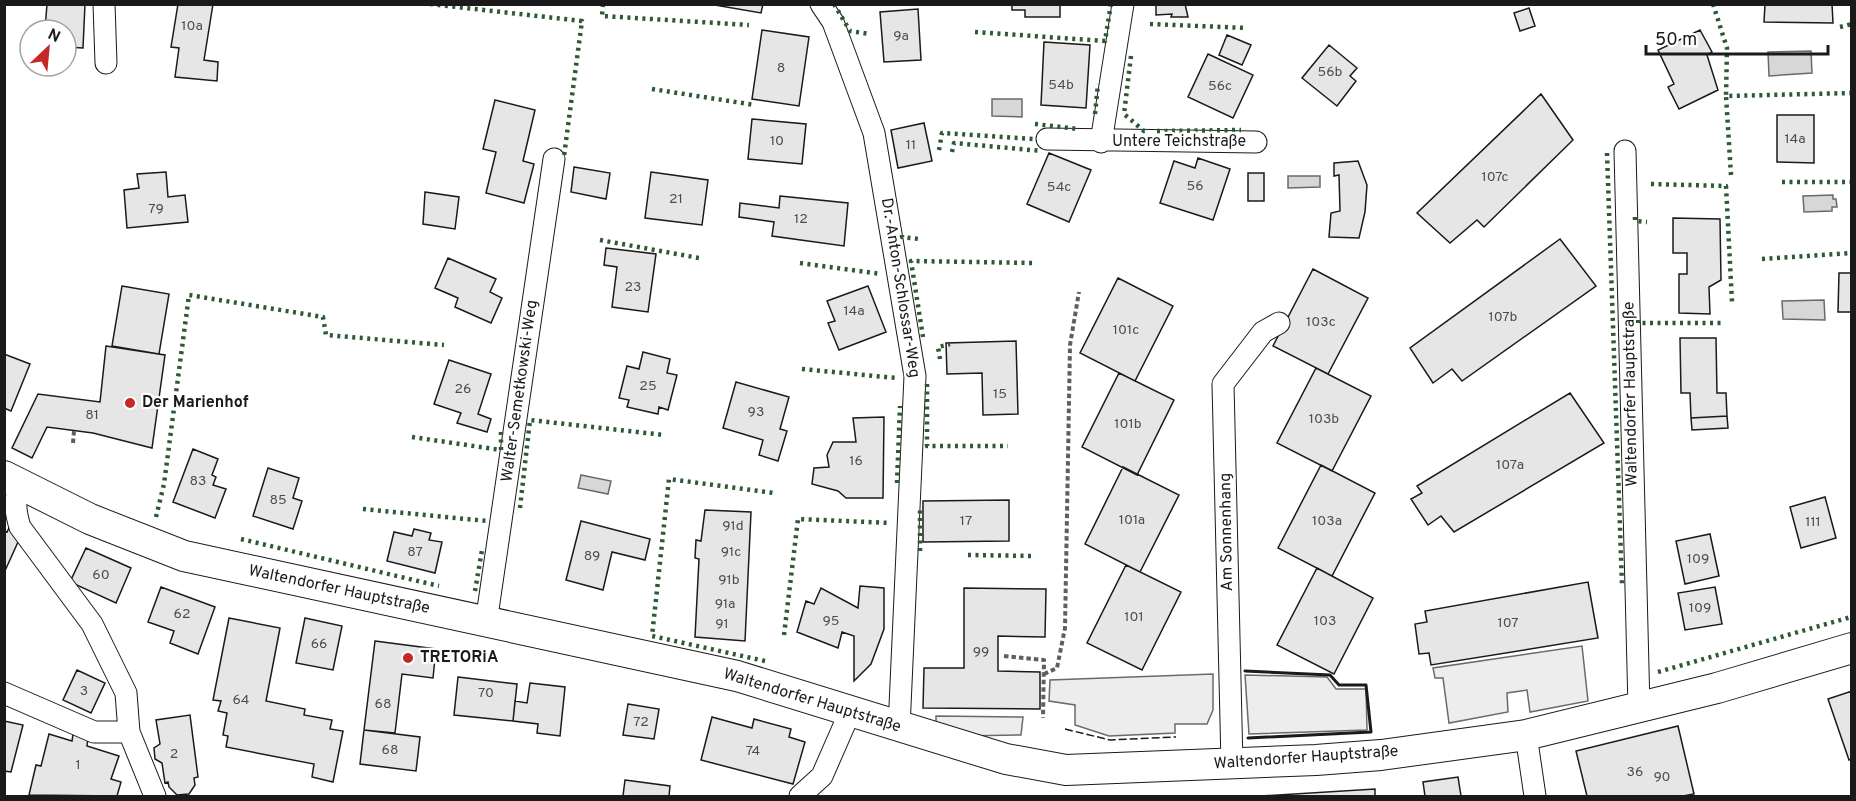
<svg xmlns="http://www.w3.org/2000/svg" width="1856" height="801" viewBox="0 0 1856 801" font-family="Overpass,sans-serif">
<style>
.built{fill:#ededed;stroke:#6a6a6a;stroke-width:1.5}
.water{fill:#d7d7d7;stroke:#6a6a6a;stroke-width:1.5}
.building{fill:#e6e6e6;stroke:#1a1a1a;stroke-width:1.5}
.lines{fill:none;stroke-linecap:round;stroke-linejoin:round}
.street-casing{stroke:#1a1a1a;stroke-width:23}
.secondary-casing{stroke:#1a1a1a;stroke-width:32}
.path{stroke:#5f5f5f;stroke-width:4;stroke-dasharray:4.5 3;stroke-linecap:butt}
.street{stroke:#fff;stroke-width:21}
.secondary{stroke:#fff;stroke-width:30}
.hedge{stroke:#2b5a34;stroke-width:4.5;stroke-dasharray:3 4.5;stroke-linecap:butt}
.fence{stroke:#1a1a1a;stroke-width:1.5;stroke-dasharray:8 3;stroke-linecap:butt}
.wall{stroke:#1a1a1a;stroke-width:3}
.poi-dot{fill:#c62828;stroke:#fff;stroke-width:2}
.labels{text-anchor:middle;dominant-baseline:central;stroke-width:4.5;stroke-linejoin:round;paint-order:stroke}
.number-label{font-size:14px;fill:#4d4d4d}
.street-label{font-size:16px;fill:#1a1a1a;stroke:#fff}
.poi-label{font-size:16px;font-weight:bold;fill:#1a1a1a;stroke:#fff;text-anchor:start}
</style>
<rect width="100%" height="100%" fill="#fff"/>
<path class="built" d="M1582,646l6,55 -58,11 -3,-22 -20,3 1,19 -59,11 -6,-45h-8l-2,-10z
M1213,674v36l-6,14h-32v9l-66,3 -34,-11v-20l-26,-4 1,-21z
M1245,675l82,2 9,12h30l1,41 -118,4z
M936,716l87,1 -2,18 -58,1 -27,-9z"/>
<path class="water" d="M1811,51l1,22 -43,3 -1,-24z
M992,99h30v18l-30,-1z
M1288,176h32v11l-32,1z
M1833,195v4h3l1,8h-5v4l-28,1 -1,-16z
M1824,300l1,20 -42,-1 -1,-18z
M581,475l30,6 -3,13 -30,-6z"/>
<path class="building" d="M47,4h38l-2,44 -17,-1v-17h-21z
M178,4h35l-9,56 14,2 -1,19 -42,-4 4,-29 -8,-1z
M709,4h54l-2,9z
M1012,4h48v13h-35v-7h-13z
M1156,4h29l3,13h-17l1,-3 -16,1z
M1765,4h67l1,19 -69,-1z
M1529,8l6,18 -15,5 -6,-18z
M918,9l3,51 -37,2 -4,-50z
M762,30l47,7 -10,69 -47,-7z
M1700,30l12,22 -5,3 11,35 -39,19 -11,-22 6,-3 -16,-34z
M1227,35l24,10 -9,20 -23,-10z
M1044,42l46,3 -4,63 -45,-3z
M1329,45l28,23 -7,8 6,5 -19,25 -35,-28z
M1208,54l45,21 -20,43 -45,-21z
M1541,94l32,46 -89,87 -7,-7 -27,23 -33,-30z
M495,100l40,10 -12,51 11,3 -10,39 -38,-10 10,-41 -13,-3z
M1777,115h37v48l-37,-1z
M752,119l54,5 -4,40 -54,-5z
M924,123l8,38 -34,7 -7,-38z
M1049,153l42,17 -22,52 -42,-18z
M1198,158l32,11 -17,51 -53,-17 14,-42 21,7z
M1358,161l9,24 -2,27 -6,26 -30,-1 2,-24 9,-2 -1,-36 -5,1v-13z
M574,167l36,6 -4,26 -35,-7z
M166,172l2,25 17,-2 3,27 -61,6 -3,-38 15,-2 -2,-14z
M651,172l57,8 -6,45 -57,-7z
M1248,173h16v28h-16z
M425,192l34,5 -4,32 -32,-5z
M780,196l68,7 -4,43 -72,-10 2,-14 -35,-5 1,-14 39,5z
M1673,218l47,1 1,61 -12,7 1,27 -31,-1v-39h8v-21h-14z
M1560,239l36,47 -134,95 -10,-12 -19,14 -23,-35z
M606,248l50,6 -8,58 -36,-5 5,-40 -13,-2z
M448,258l48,21 -6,13 12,6 -11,25 -36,-16 3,-9 -23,-10z
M1313,269l55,29 -40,76 -55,-28z
M1839,273h13v39h-14z
M1118,278l55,28 -38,75 -55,-28z
M122,286l47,8 -10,60 -47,-8z
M868,286l18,46 -47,18 -11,-27 7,-2 -8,-20z
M1680,338h36l1,55h9l1,23 -36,2 -1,-25h-9z
M1016,341l2,73 -35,1 -1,-42 -35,1 -1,-31z
M106,346l59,9 -13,93 -59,-15 -46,-6 -15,31 -20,-10 26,-54 62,8z
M643,352l27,7 -3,14 10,2 -9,35 -9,-3 -1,7 -31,-7 2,-7 -10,-2 8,-32 12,3z
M4,354l26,10 -19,47 -7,-3z
M449,360l42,14 -13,40 13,5 -4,13 -30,-9 4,-10 -27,-9z
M1316,368l55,28 -39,75 -55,-28z
M1119,373l55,27 -37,75 -55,-28z
M736,382l53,15 -9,32 7,2 -9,30 -19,-6 4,-15 -40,-12z
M1570,393l34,50 -150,89 -13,-16 -13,9 -17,-26 11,-6 -5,-7z
M1727,416l1,12 -36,2 -1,-12z
M884,417l-1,81h-37l-8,-7 -26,-7 2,-16 15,-1 -2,-12 6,-13h23l-3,-24z
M193,449l25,10 -6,16 4,2 -3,8 13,4 -11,29 -42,-16z
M1321,465l54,28 -43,83 -54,-28z
M1123,467l56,28 -39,77 -55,-28z
M268,468l31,10 -6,20 9,3 -9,28 -40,-13z
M1825,497l11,41 -35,10 -11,-41z
M1009,500v41l-86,1v-41z
M705,510l46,2 -6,129 -50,-4 4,-78 -4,-1 1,-18 5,1z
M581,521l69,18 -5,21 -33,-8 -9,38 -37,-10z
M10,526l8,16 -14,31v-42l3,1z
M414,529l17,4 -2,7 13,2 -7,31 -48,-12 7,-29 18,4z
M1710,534l9,42 -34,8 -9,-43z
M86,548l45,20 -15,35 -46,-21z
M1126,565l55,27 -39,78 -55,-27z
M1317,568l56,30 -39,76 -57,-29z
M1588,582l10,56 -167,27 -2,-12 -10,1 -4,-30 12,-2 -2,-11z
M860,586l24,2v41l-13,35 -17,17v-45l-12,-4 -4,16 -41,-16 9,-31 8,3 7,-16 37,20z
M161,587l54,20 -17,47 -28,-11 4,-12 -26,-9z
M1715,587l7,37 -37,6 -7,-37z
M964,588l82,1 -1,48 -47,-1v35l42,1v37l-117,-1 1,-40h40z
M229,618l51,10 -14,73 39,8 -1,6 28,5 -2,9 13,2 -10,51 -21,-5 2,-13 -88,-17 2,-11 -5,-1 4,-22 -9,-2 3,-10 -8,-1z
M305,618l37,8 -9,44 -37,-7z
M375,641l61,8 -3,29 -31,-4 -7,59 -31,-3z
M77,670l28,13 -14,30 -28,-13z
M458,677l59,7 -4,37 -59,-6z
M530,683l35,4 -5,49 -23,-3 1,-9 -25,-3 2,-20 12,2z
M1852,691v68l-3,1 -21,-61z
M628,704l31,5 -5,30 -31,-4z
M190,715l8,62 -4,1 1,7 -6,9 -12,1 -8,-8 -1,-5 -3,1 -3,-20 -7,-4 -1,-11 6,-4 -4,-24z
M712,717l40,11 2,-9 37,10 -2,8 16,5 -12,42 -92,-24z
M4,721l19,4 -12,47 -7,-1z
M1678,726l16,68 -11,2h-96l-11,-45z
M364,730l56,7 -4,34 -56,-7z
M49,734l23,7 1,-7 15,4 -1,8 32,10 -8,23 10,3 -4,14 -88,-1 7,-30 5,1z
M1458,777l3,19h-36l-2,-14z
M625,780l45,6 -1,10h-46z
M1375,789v7h-114z"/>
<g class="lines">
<defs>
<path id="street" d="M104,4l2,59
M821,4l12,18 41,111 41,243 -16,352
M1047,139l209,3
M1101,142l22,-138
M1625,151l14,557
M20,484c-6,16 -5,27 0,43l72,97 34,69 3,39 26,64
M486,623l68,-464
M4,693l90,39h35
M1526,735l9,61
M1232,764l-9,-380 40,-52 16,-9
M800,796l22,-20 28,-64"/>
<path id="secondary" d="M4,476l86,43 94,37 553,120 269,83 60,11 250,-10 65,-5 145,-20 191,-47 135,-40"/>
</defs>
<use href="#street" class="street-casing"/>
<use href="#secondary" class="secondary-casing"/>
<path class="path" d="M73,443l1,-12
M1004,656l40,4 -1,58
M1044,674l13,-6 8,-40 5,-283 9,-53"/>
<use href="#street" class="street"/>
<use href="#secondary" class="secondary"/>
<path class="hedge" d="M430,4l152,17 -18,135
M603,4l-1,12 147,9
M834,4l16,27 20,3
M1713,4l14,44 -1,48
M1150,24l96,4
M1840,27l12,-3
M975,32l130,9 6,-37
M1131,56l-7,58 20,17h5
M652,89l103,16
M1095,114l3,-30
M1035,124l43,5
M1157,131l84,-1
M939,150l3,-17 91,6
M952,152l2,-9 88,8
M1607,153l15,432
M1731,175l-5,-79 126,-3
M1782,182h70
M1651,184l75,2 6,116
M1635,217v4l12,1
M902,235v2l17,2
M600,240l99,18
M1762,259l90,-6
M800,263l81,11
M1638,320v3h87
M923,337l-12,-76 124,2
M940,359l-2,-12 12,-3
M802,369l94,9
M927,384v62h81
M412,437l89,13v-18
M897,483l3,-77
M520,508l10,-88 134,15
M363,509l124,12
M156,517l8,-33 25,-189 134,22 3,18 118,10
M241,539l198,47
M920,551v-44
M968,555l67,1
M475,591l7,-41
M784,635l14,-116 93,4
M765,661l-113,-25 17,-157 105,14
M1658,672l193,-55"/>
<path class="fence" d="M1065,729l45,11 66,-3"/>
<path class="wall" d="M1245,671l85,4 9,10h27l5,47 -123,6"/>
</g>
<g class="poi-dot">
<circle cx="130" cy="403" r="6"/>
<circle cx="408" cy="658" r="6"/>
</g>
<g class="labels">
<g class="number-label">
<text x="192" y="26">10a</text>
<text x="901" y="36">9a</text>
<text x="781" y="68">8</text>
<text x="1330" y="72">56b</text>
<text x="1061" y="85">54b</text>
<text x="1220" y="86">56c</text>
<text x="1795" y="139">14a</text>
<text x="777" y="141">10</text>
<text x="911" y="145">11</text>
<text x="1495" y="177">107c</text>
<text x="1195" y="186">56</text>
<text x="1059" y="187">54c</text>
<text x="676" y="199">21</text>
<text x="156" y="209">79</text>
<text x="801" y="219">12</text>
<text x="633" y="287">23</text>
<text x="854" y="311">14a</text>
<text x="1503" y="317">107b</text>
<text x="1321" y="322">103c</text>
<text x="1126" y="330">101c</text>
<text x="648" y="386">25</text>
<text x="463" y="389">26</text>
<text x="1000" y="394">15</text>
<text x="756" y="412">93</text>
<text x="92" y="415">81</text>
<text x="1324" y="419">103b</text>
<text x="1128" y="424">101b</text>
<text x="856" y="461">16</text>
<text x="1510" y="465">107a</text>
<text x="198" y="481">83</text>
<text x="278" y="500">85</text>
<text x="1132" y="520">101a</text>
<text x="966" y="521">17</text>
<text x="1327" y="521">103a</text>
<text x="1813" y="522">111</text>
<text x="733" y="526">91d</text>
<text x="415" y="552">87</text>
<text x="731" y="552">91c</text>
<text x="592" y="556">89</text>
<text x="1698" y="559">109</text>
<text x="101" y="575">60</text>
<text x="729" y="580">91b</text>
<text x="725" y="604">91a</text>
<text x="1700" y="608">109</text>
<text x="182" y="614">62</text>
<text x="1134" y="617">101</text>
<text x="831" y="621">95</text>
<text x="1325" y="621">103</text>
<text x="1508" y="623">107</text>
<text x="722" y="624">91</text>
<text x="319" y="644">66</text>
<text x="981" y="652">99</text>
<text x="84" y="691">3</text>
<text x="486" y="693">70</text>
<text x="241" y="700">64</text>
<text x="383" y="704">68</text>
<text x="641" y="722">72</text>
<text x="390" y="750">68</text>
<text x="753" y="751">74</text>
<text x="174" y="754">2</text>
<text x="78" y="765">1</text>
<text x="1635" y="772">36</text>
<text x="1662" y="777">90</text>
</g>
<g class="street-label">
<text x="1179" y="142">Untere Teichstraße</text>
<text transform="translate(900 288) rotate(81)">Dr.-Anton-Schlossar-Weg</text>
<text transform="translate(520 391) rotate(-82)">Walter-Semetkowski-Weg</text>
<text transform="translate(1631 394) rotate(-91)">Waltendorfer Hauptstraße</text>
<text transform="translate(1227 532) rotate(-91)">Am Sonnenhang</text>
<text transform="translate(339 590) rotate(12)">Waltendorfer Hauptstraße</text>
<text transform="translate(812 701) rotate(17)">Waltendorfer Hauptstraße</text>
<text transform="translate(1306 758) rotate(-4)">Waltendorfer Hauptstraße</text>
</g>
<g class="poi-label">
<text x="142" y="403">Der Marienhof</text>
<text x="420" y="658">TRETORiA</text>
</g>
</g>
<rect width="1856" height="801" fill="none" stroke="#1a1a1a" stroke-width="12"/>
<g transform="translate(48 48) rotate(26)"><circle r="28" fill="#ffffff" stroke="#a3a3a3" stroke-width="1.5"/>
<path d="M0-4.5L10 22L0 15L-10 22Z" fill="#c62828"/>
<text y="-9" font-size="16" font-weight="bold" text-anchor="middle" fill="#1a1a1a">N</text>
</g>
<path d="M1646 45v9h182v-9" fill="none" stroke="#1a1a1a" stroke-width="3"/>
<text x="1655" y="45" font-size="18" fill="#1a1a1a" stroke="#ffffff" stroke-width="4.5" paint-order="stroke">50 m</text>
</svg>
